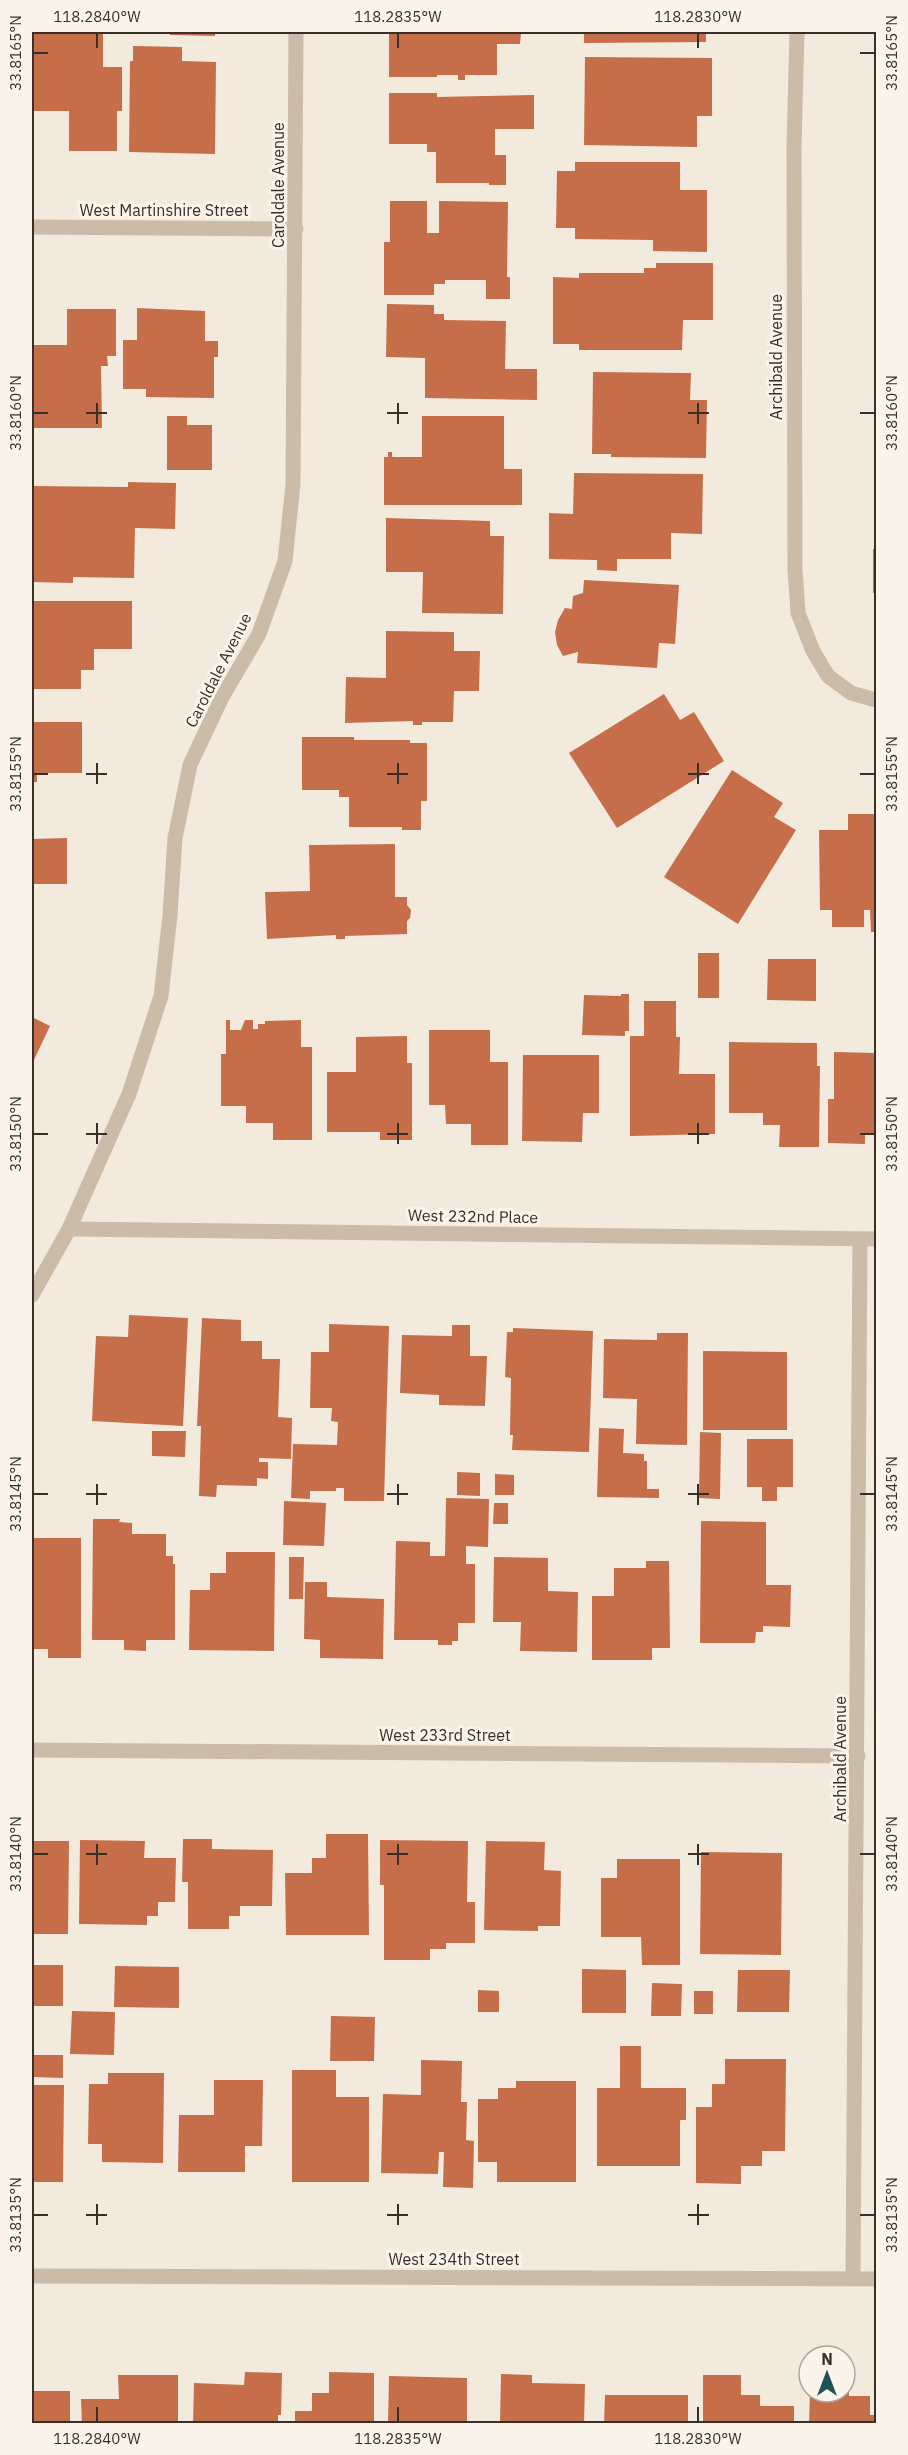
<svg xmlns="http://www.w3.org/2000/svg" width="908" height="2455" viewBox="0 0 908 2455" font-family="'IBM Plex Sans',sans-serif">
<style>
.building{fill:#c66e49}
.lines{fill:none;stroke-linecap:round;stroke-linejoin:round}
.minor{stroke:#cbbba9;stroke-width:15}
.tertiary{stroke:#cbbba9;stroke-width:15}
.ticks{fill:none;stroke:#382f29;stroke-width:2}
.labels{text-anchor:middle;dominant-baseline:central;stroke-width:6;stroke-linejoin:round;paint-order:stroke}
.street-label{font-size:16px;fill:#382f29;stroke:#faf4ea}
.neatline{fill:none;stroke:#382f29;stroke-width:2}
.ticks-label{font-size:15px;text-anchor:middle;fill:#382f29}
</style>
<rect width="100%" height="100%" fill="#f3eade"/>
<path class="building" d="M32,32l71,1v34h19v44h-5v40h-48v-40h-37z
M170,32h45v4l-45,-1z
M433,32h88l-1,12h-23v31h-32v5h-7v-5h-21v2h-48v-43h44z
M584,32h122v10l-122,1z
M133,46l49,1v14l34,1 -1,92 -86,-2 1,-91h3z
M585,57l127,1v58h-15v31l-113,-2z
M389,93h48v4l97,-2v34h-39v26h11v30h-17v-2h-53v-31h-9v-8h-38z
M575,162h105v28h27v62l-54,-1v-11l-78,-1v-11h-19l1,-57h18z
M390,201h37v32h12v-32l69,1 -1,75h3v22h-24v-19h-41v4h-11v11h-50v-53h6z
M656,263h57v57h-30l-1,30h-103v-6h-26v-67l26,1v-5h65v-5h12z
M387,304l47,1v9h10v6l62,1 -1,48h32v31l-112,-2v-40l-39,-1z
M137,308l68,3v30h13v16h-4v41l-68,-1v-8h-23v-49h14z
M67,309h49v47h-9l1,10h-7l1,62h-70v-83h35z
M593,372l98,1 -1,27h17l-1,58 -95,-1v-3h-19z
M167,416h20v9h25v45h-45z
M422,416h82v53h18v36h-138v-48h4v-5h4v5h30z
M574,473l129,1 -1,60 -31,-1v26h-54v12l-20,-1v-10l-48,-1v-46l24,1z
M128,482l48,1 -1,46 -40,-1 -1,50 -61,-1v6l-41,-1v-96l96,1z
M386,518l104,3v15h14l-1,78 -81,-1 1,-41h-37z
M873,549h3v44h-3z
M584,580l95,5 -4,59 -16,-1 -2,25 -80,-5 1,-11 -15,4 -6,-11 -2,-13 3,-12 7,-12 7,1 1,-13 10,-3z
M32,601h100v48h-38v21h-13v19h-49z
M386,631l68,1v19h26l-1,40h-25l-1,31h-31v3h-9v-4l-68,2 1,-46 40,1z
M664,694l16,26 14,-8 30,49 -107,67 -48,-75z
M32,722h50v51h-45v9h-5z
M302,737h52v3h56v3h17v58h-6v29h-19v-3h-53v-30h-10v-7h-37z
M732,770l51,33 -9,14 22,13 -58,94 -74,-47z
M848,814h28v118h-5l-1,-22h-6v17h-32v-17h-12l-1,-80h29z
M67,838v46h-35v-45z
M395,844v53h12v8l4,5 -1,8 -3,3v13l-62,2v3h-9v-4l-69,4 -2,-47 45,-1 -1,-46z
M698,953h21v45h-21z
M768,959h48v42l-49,-1z
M621,994h8v37h-4v5l-43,-1 2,-40 37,1z
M644,1001h32v36h4l-1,37h36v60l-85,2v-100h14z
M32,1017l18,9 -18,38z
M226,1020h4v10h11l4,-10h8v9h5v-5h7v-3l36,-1v27h11v93h-39v-17h-27v-17h-25v-52h5z
M429,1030h61v32h18v83h-37v-21h-25l-1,-19h-16z
M407,1036v27h5v77h-32v-8h-53v-60h29v-35z
M729,1042l88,1v23h3l-1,81h-40l1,-22h-17v-12h-34z
M834,1052l42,1v81h-11v10l-37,-1v-44h6z
M523,1055h76v58h-16l-1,29 -60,-1z
M129,1315l59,3 -5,108 -91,-5 4,-85 32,1z
M202,1318l39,2v21h21v18h18l-2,58 14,1 -1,41 -32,-1v4h9v17l-11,-1v8l-40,-1 -1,12 -17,-1 2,-70h-4z
M329,1324l60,2 -5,175h-40v-13h-8v3h-26v8l-19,-1 2,-54 44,1 1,-23 -7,-1 1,-13h-22l1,-56h18z
M452,1325h18v31h17l-2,50 -46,-1v-10l-39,-2 2,-58 50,1z
M513,1328l80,3 -4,121 -77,-2 1,-15h-3l1,-57 -6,-1 2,-45h6z
M657,1333h31l-1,112 -51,-1 1,-45 -34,-1 1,-59 53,1z
M703,1351l84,1v78h-84z
M599,1428l25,1 -1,24 21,1v7h3v28h12v9l-62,-1z
M152,1431h34l-1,26 -33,-1z
M700,1432l21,1 -1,66 -21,-1z
M747,1439h46v48h-16v14h-15v-14h-15z
M457,1472l23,1v23l-23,-1z
M495,1474l19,1v20h-19z
M446,1498l43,1 -1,48 -22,-1v18h9v59h-17v18h-6v4h-14v-5h-44l2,-99 34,1v14h15z
M284,1501l42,2 -2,43 -41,-1z
M494,1503h14v21h-15z
M93,1519h27l-1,3 13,1v11h34v22h7v8h2v76h-29v11l-22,-1v-10h-32z
M701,1521l65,1v63h25l-1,42 -27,-1v6h-7l-1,11h-55z
M32,1538h49v120h-33v-9h-16z
M226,1552h49l-1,99 -85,-1 1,-60h20v-17h16z
M289,1557h15l-1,42h-14z
M494,1557l54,1v33l30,1 -1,60 -57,-1 1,-29h-28z
M646,1561h23l1,87h-18v12h-60v-64h22v-28h32z
M305,1582h22v15l57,2 -1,60 -63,-1v-18l-16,-1z
M326,1834h42l1,101h-83l-1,-62h27v-15h14z
M183,1839h29v10l61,1 -1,56h-32v10h-11v13h-41v-47h-6z
M80,1840l65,1 -1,17h32l-1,44h-17v14h-11v9l-68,-1z
M380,1840l88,1 -1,61h8v41h-29v6h-16v11h-46v-75h-4z
M32,1841h37l-1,93h-36z
M486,1841l59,1 -1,28 17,1 -1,55h-22v5l-54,-1z
M701,1852l81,1 -1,102 -81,-1z
M617,1859h63v106h-38l-1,-28h-40v-59h16z
M32,1965h31v41h-31z
M115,1966l64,1v41l-65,-1z
M582,1969l44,1v43h-44z
M738,1970h52l-1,42h-52z
M652,1983l30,1 -1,32h-30z
M478,1990l21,1v21h-21z
M694,1991h19v23h-19z
M72,2011l43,1 -1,43 -44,-1z
M331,2016l44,1 -1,44h-44z
M620,2046h21v42h45v32h-6v46h-83v-78h23z
M34,2055h29v23l-29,-1z
M725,2059h61l-1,92h-23v15h-21v18l-45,-1v-76h16v-23h13z
M421,2060l41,1 -1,41h6l-1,38 8,1 -1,47 -30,-1 1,-35h-5l-1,22 -57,-1 2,-79 38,1z
M292,2070h44v27h33v85h-77z
M108,2073h56l-1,90 -61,-1v-18h-14l1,-60h19z
M214,2080h49l-1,66h-17v26h-67l1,-57h35z
M516,2081h60v101h-79v-20h-19v-63h20v-11h18z
M32,2085h32l-1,97h-29v-9h-2z
M245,2372l37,1 -1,42h-3v9h-85l1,-41 50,2z
M329,2372l45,1v51h-79v-13h17v-18h17z
M501,2374l31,1v8l53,1 -1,40h-84z
M118,2375h60v49h-96l-1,-25h38z
M703,2375h38v20h19v11h34v18h-91z
M389,2376l78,2v46h-79z
M845,2378h4v18h21v19h6v9h-67l1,-32h35z
M32,2391h38v33h-38z
M605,2395h83v29h-84z"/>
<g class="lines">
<path class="minor" d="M797,32l-3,115 1,422 3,44 15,38 15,25 23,17 25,7
M32,227l264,2
M69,1229l807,10
M32,1750l826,6
M32,2276l844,3
M853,2279l7,-1040"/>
<path class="tertiary" d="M32,1295l37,-66 60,-135 32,-98 9,-81 5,-77 15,-73 31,-66 38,-65 26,-73 8,-77 3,-452"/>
</g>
<path class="ticks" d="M97,33v15M398,33v15M698,33v15M33,53h15M860,53h15M97,403v21M398,403v21M698,403v21M33,413h15M86,413h21M387,413h21M688,413h21M860,413h15M97,763v21M398,763v21M698,763v21M33,774h15M86,774h21M387,774h21M688,774h21M860,774h15M97,1123v21M398,1123v21M698,1123v21M33,1134h15M86,1134h21M387,1134h21M688,1134h21M860,1134h15M97,1484v21M398,1484v21M698,1484v21M33,1494h15M86,1494h21M387,1494h21M688,1494h21M860,1494h15M97,1844v21M398,1844v21M698,1844v21M33,1854h15M86,1854h21M387,1854h21M688,1854h21M860,1854h15M97,2204v21M398,2204v21M698,2204v21M33,2215h15M86,2215h21M387,2215h21M688,2215h21M860,2215h15M97,2407v15M398,2407v15M698,2407v15"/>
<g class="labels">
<g class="street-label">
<text transform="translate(278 185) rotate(-90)">Caroldale Avenue</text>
<text x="164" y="210">West Martinshire Street</text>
<text transform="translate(776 357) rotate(-90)">Archibald Avenue</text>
<text transform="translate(218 670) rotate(-63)">Caroldale Avenue</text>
<text transform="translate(473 1216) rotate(1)">West 232nd Place</text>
<text x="445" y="1735">West 233rd Street</text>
<text transform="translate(840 1759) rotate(-90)">Archibald Avenue</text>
<text x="454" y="2259">West 234th Street</text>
</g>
</g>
<rect width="908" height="2455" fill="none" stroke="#faf4ea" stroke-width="66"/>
<g transform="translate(827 2374)"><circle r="28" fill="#faf4ea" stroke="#aca59d" stroke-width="1.5"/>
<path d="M0-4.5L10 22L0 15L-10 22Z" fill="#1e535a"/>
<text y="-9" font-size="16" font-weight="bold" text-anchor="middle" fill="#382f29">N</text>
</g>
<rect x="33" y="33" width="842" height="2389" class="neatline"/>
<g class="ticks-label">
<text x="97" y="22">118.2840°W</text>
<text x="398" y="22">118.2835°W</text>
<text x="698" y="22">118.2830°W</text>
<text transform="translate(16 53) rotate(-90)" y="5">33.8165°N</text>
<text transform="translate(892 53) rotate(-90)" y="5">33.8165°N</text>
<text transform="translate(16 413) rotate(-90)" y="5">33.8160°N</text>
<text transform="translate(892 413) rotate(-90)" y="5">33.8160°N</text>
<text transform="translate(16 774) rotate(-90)" y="5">33.8155°N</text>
<text transform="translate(892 774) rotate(-90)" y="5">33.8155°N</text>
<text transform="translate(16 1134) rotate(-90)" y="5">33.8150°N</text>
<text transform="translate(892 1134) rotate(-90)" y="5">33.8150°N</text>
<text transform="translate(16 1494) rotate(-90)" y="5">33.8145°N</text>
<text transform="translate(892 1494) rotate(-90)" y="5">33.8145°N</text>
<text transform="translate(16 1854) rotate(-90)" y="5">33.8140°N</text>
<text transform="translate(892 1854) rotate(-90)" y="5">33.8140°N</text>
<text transform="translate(16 2215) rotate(-90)" y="5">33.8135°N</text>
<text transform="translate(892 2215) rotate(-90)" y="5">33.8135°N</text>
<text x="97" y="2444">118.2840°W</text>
<text x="398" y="2444">118.2835°W</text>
<text x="698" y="2444">118.2830°W</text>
</g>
</svg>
